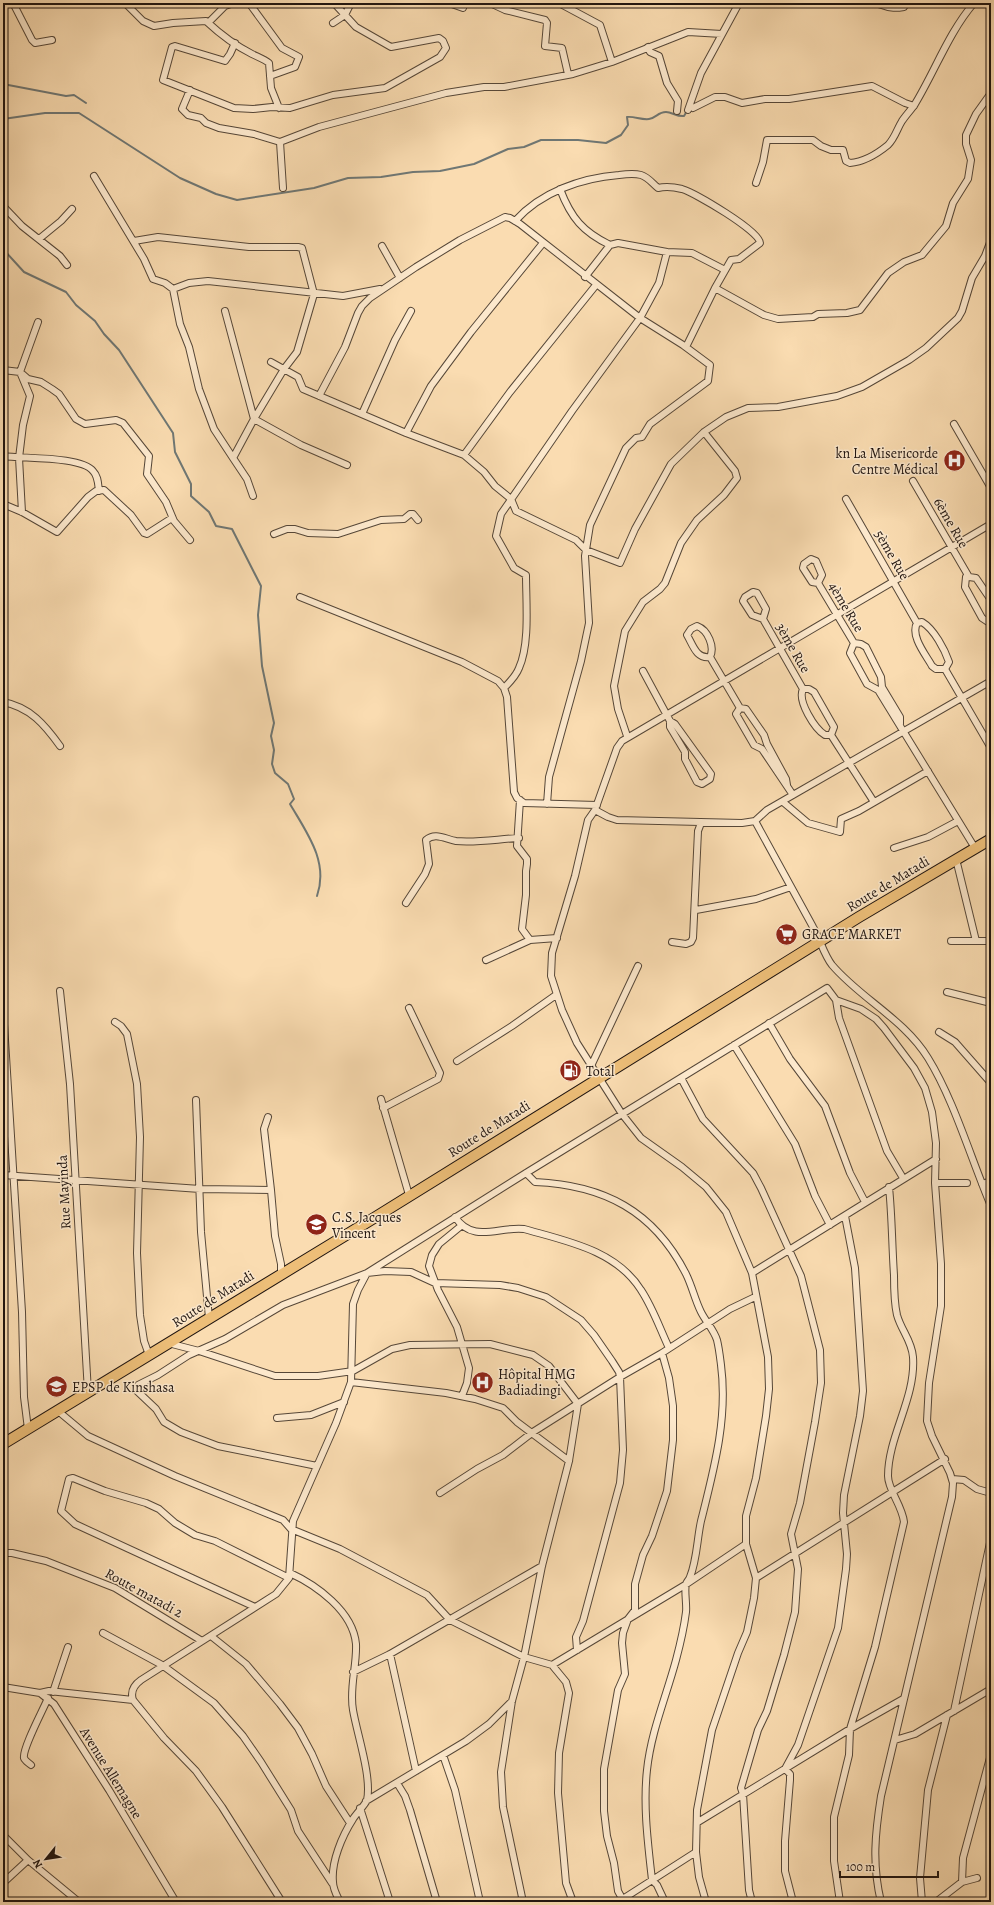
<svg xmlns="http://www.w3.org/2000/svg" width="994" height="1905" viewBox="0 0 994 1905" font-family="Alegreya,serif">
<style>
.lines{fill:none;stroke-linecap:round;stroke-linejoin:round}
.stream{stroke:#6f7774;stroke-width:2}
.minor-casing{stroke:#564738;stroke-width:8}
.trunk-casing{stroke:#201510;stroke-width:12}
.minor{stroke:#fce8cc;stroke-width:6}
.trunk{stroke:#edbe78;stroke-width:10}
.labels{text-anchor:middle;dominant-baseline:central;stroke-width:3;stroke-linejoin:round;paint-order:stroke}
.poi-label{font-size:14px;fill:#201510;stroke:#fce8cc;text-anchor:start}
.street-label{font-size:14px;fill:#201510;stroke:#fce8cc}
</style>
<rect width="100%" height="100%" fill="#fadcb1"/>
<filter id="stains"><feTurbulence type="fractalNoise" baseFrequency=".005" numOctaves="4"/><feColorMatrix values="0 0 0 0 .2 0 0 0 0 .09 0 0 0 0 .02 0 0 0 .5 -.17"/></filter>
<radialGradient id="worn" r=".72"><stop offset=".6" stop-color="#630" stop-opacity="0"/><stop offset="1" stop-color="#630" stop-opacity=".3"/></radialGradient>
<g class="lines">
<path class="stream" d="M3,84l63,12 8,-1 12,8
M3,119l42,-6h34l101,65 36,16 21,6 77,-12 34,-10 33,-1 32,-5 27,-1 34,-7 34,-15 16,-2 17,-7h37l28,3 15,-8 7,-10 -1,-8c7,-1 14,3 22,2 7,-1 9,-7 17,-7 6,0 11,5 18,4l3,-5
M3,249l21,23 42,20 10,13 19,16 9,13 15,16 54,83 2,19 16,32v12l18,16 7,14 16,3 29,57 -3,29 4,51 12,57 -3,13 3,14 -2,14 3,9 13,11 6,15 -4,5c17,29 39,58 27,92"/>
<defs>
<path id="minor" d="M13,3l19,37 3,3 17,-3
M125,3l18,18 11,5 19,-3 33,-2c14,13 30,25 46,33 6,3 12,5 17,9l2,25 8,20
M249,3l33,45 17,9 -4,10 -25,9
M449,3l14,5
M490,3l15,7 40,10 2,3 -2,23 17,2 6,26
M559,3l41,22 12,37
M872,3c14,1 14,7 32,4l1,-4
M208,23l17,-17 9,-3
M333,23l12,-8 6,-12
M235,43l-5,11 -5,7 -50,-15 -3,1 -9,33 71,28 19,1 19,-2 18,1 43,-13 52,-7 55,-31 6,-9 -3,-7 -4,-3 -48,9 -35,-20 -22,-24
M648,47l2,5 9,4 8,27 11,18 -1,10
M190,90l-8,19 6,6 13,3 5,5 13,5 35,6 26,8 39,-15 127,-34 38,-6h20l69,-13 39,-12 76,-30 34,2
M693,108l22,-11h10l17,6 23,-4h24l83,-13 33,17 9,3
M688,110l13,-37 38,-70
M280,142l3,46
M94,176l50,83 9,20 12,4 8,6 7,35 9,23 10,42 15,40 19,29
M756,183l7,-21 4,-22h46l8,6 10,4h12l3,11 4,2c13,-1 27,-9 38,-18 7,-7 9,-16 14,-24 4,-6 9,-11 13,-17 20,-33 34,-72 59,-101
M560,189c11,29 23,43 50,56
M3,206l19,20 38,30 7,9
M515,221c26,-29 66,-43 104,-46 7,-1 15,-2 22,0 7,2 11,8 17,13 8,-2 16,-1 24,1 13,4 78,42 78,54l-21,16 -8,1 -16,28 -29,59
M39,239l22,-18 11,-12
M134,241l24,-4 91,10h49l4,1 12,46 -17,58 -13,17 -30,50 -21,39 14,21 6,17
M382,246l18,32
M585,277l25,-32 8,-2 49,9 25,1 33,17
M715,288l49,27 14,4 35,-2 5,-3 29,-1 13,-3 28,-37 16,-11 18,-7 24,-29 7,-23 15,-24 3,-19 -5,-16v-9l10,-21 15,-21
M173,289l16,-6 19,-2 135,15 37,-7
M225,311l29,108 47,26 46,20
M271,362l27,15 5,12 103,44 58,22 20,17 11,14 16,13 5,12 60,29 10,10 34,13 15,-34 36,-65 33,-32 22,-15 22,-9 30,-1 59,-11 25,-9 47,-27 17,-12 32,-30 4,-7 10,-33 13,-22 6,-16
M3,370l17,2 8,7 13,3 11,7 7,5 17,25 9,5 31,-4 7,3 26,33 -2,18 19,28 8,19 16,19
M319,396l26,-49 13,-34 4,-7 8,-8 46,-31 44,-27 45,-23 5,1 10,6 120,94 43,27 27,20 -2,16 -58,43 -8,13 -6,1 -10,10 -36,77 -5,31 4,67 -8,38 -32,116 -2,27
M362,414l33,-74 16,-29
M954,424l37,64
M406,433l25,-47 40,-54 72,-89
M464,455l46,-63 86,-107
M3,456c20,3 78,0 90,15 5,5 5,12 6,20
M913,481l56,96
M846,499l71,124
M3,504l19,8 35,20 31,-35 8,-6 8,-1 27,25 13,18 3,1 25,-16
M22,512l-3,-54 4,-33 7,-29 -10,-24 18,-50
M274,534l13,-5h8l13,4 30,1 43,-14 23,-1 6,-5h3l5,6
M811,559l5,2 6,14 -4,8 -6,-1 -9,-14 1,-4z
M969,577h-3l-1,10 17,31 9,6
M969,577l7,1 15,22
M818,583l36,60
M753,592l4,1 9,16 -3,10 -11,-4 -9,-14 2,-4z
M300,597l162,65 36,19 6,7 3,9 7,95 3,6 7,5 73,2
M763,619l40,70
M922,622c12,7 23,28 27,40l-4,7h-9l-4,-3c-6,-11 -22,-30 -15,-43z
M697,626c11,4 18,21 13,31 -14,2 -17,-12 -23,-22l4,-6z
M854,643l-4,10 17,31 11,6 97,158
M854,643l7,1 5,3 15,30 1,10 18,30v7
M710,657l30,51
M945,669l46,79
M643,671l27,50v6l15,25v7l12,23 5,2 8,-5 1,-5 -36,-50 -5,-3
M504,688c6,-6 12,-12 15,-20 11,-24 7,-66 7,-93l-12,-7 -18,-32 5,-22 71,-103 68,-93 19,-35 8,-31
M803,689h6l5,3 20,35 -3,8h-6c-10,-6 -28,-34 -22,-46z
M3,702c27,5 42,23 57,44
M740,708l-4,6 18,31 8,4 31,46
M740,708l6,1 18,26 3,9 19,35 1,6
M831,735l43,67
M627,736l-9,-27 -4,-23 11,-55 18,-29 17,-13 5,-6 16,-40 16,-23 27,-25 13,-17 -2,-7 -31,-39
M520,800l-3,46 10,13v5l-1,7v24l-4,34 8,11
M783,802l25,21 32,9 1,-13 18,-8 69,-40
M595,810l13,7 9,3 125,3 13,-2 12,-11 26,-15 198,-114
M755,821c19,35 39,71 58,106 7,12 11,28 19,38 29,34 72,54 96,93 26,42 43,101 63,148
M894,848l34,-11 30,-16
M956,859l20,82
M406,903l19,-29 4,-10 -3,-24c9,-8 19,-1 30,1 20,2 42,-2 63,-3
M696,910l60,-11 35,-12
M3,933v4
M951,941h40
M672,942l14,2 5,-2 2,-4 5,-107 3,-8
M486,960l44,-20 27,-2
M60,991l10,93 18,308
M947,992l44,11
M836,1000l3,18 48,133 16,27
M3,1008l19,304 2,85 4,32
M115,1022l6,4 6,8 10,50 3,53 -3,116 3,62 4,26 5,14
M769,1023l21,36 35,47 25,67 15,29
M939,1032l16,10 36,41
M734,1045l61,99 20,52 15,29
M457,1061l55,-35 44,-31
M591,1066l47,-100
M681,1078l22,41 50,54 8,15 40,88 19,74 1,33 -6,39 -15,81 -9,31 7,35 -3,43 -11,43 -17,56 -9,19 -17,58 2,6 6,96 3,12
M381,1099l28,96
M196,1100l5,132 8,86
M383,1108l55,-29 2,-6 -31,-65
M268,1117l-4,12 7,61
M526,1173l9,9c69,3 119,29 151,92 6,12 9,26 15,38 5,10 13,18 16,28 2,8 3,17 4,25 7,53 -7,104 -20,156 -4,18 -4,39 -11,56 -1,3 -3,4 -4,7 -2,6 1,21 0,28 -2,16 -6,33 -10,48 -10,37 -25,72 -29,110 -4,36 1,74 5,110l5,5 8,17
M3,1175l197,14 71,1 4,46 6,28v10
M935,1183h32
M982,1184l9,-3
M455,1217c18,27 44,9 69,12 42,12 92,21 117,61 12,18 19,39 28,58
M461,1226l-22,18 -7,11 -3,11 9,24 19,37 12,41 -2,15 -5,13
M752,1273l184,-114
M168,1343l31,8 76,25h43l35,-5 39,-22 18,-4 80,-1 43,11 16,11 29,38 -9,57 -27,105 -18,91 -12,44 -11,71 2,35 20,95
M351,1382l95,11 29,6 28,9 14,14 52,39
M58,1411l30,25 87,40 108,44 8,9 49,20 87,46 23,25 74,37 28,8 133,-80 61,-41
M277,1418l34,-3 33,-13
M317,1466l-99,-20 -37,-14 -17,-10 -8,-13 -19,-18 1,-6 20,-10 31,-20 36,-16 58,-34 84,-32 18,-2 26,1 24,11 65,2 18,3 28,9 35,23 13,15 18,26 7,11 1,5 3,73 -3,33 -37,138 -7,16 1,13
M952,1479l12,1 13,9 14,4
M440,1493l37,-24 26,-14 30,-23 87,-55 42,-24 68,-44 25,-12
M3,1553h9l34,8 69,27 87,53
M290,1573c26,12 63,38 66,71 1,22 -7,44 -3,66 4,24 19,67 14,90 -2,5 -11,14 -14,19 -11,17 -22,43 -20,63 0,7 4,14 7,20
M756,1578l189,-119
M255,1607l-180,-83 -14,-13 8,-32 4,-1 32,13 41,12 13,6 16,14 20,12 20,6 74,37
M103,1633l59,32 52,38 29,33 18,26 30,48 7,21 34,52
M211,1636l35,28 34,40 18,24 14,26 14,32 24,37
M390,1654l26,117
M552,1665l14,17 3,11 -10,60 -1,40 8,90 7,19
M353,1672l37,-18 152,-88
M3,1687l37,6 14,11 55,86 67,112
M53,1692l15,-45
M40,1693l9,-2 84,9
M954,1711l37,-173
M895,1740l20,-6 76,-45
M443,1755l12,35 25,112
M31,1765c-2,-2 -6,-4 -7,-7 -2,-9 20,-50 24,-60
M397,1783l8,13 5,14 27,92
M366,1801l100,-60 23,-17 23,-23
M360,1808l30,94
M698,1822l152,-93 53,-30
M3,1835l25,25 51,42
M962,1882l1,-24 28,-104
M3,1883l25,-23
M282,1902l-60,-95 -26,-36 -32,-33 -31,-38c-3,-9 1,-15 8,-20l135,-86 13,-16 4,-57 43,-98 15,-41 2,-78 5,-14 9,-17 159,-100 301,-185 9,12 25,9 15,10 8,9 30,40 11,20 7,24 4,31 -1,40 6,81v42l-12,77 -2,38 5,15 18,37 3,10 -1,14 -71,299c-6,38 -9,68 0,106
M618,1902l78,-50
M624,1902l-6,-11 -4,-28 -7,-27 -3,-25v-42l14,-79 7,-16 -3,-31 1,-10 5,-14 7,-9v-26l8,-29 9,-19 15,-45 6,-51v-34l-4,-28 -7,-25
M706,1902l-7,-25 -3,-25 1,-42 15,-80 26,-77 9,-21 7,-34 2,-20 -10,-34v-28l10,-38 10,-62 3,-27 -1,-32 -16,-84 -26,-61 -20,-25 -24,-20 -41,-29 -19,-24 -45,-71 -15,-33 -11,-34 1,-23 23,-77 13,-56 7,-10 22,-62 5,-7 369,-217
M793,1902l-8,-31v-30l5,-61v-6l-5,-5 13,-24 40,-117 8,-59 1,-15 -4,-41 1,-18 16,-79 3,-25 -8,-123 -10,-52
M840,1902l-6,-41v-44l15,-62 1,-26 25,-82 29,-125c-2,-17 -16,-32 -16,-46 0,-40 28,-78 25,-119 -1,-16 -12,-27 -16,-42 -3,-13 -3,-27 -3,-40 -2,-29 -2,-59 -5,-88
M922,1902l-2,-24 8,-88 19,-75
M936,1902l26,-20 15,-4"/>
<path id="trunk" d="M3,1444l371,-226 485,-301 132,-78"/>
</defs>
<use href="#minor" class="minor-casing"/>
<use href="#trunk" class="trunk-casing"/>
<use href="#minor" class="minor"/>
<use href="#trunk" class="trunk"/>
</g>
<defs>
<symbol id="hospital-disc" viewBox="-11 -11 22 22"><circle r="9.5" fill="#8f2418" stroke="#fce8cc"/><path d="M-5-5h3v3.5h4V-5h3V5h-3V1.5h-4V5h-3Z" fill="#fff"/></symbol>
<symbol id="supermarket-disc" viewBox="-11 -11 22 22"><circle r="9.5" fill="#8f2418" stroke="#fce8cc"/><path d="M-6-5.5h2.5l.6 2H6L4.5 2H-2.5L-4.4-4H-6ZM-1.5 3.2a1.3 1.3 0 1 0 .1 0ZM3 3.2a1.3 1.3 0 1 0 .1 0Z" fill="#fff"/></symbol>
<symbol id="fuel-disc" viewBox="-11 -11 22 22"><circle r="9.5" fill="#8f2418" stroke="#fce8cc"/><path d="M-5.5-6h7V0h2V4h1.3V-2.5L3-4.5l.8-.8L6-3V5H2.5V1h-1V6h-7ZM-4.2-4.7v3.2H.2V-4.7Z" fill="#fff"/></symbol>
<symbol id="school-disc" viewBox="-11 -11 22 22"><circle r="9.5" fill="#8f2418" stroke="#fce8cc"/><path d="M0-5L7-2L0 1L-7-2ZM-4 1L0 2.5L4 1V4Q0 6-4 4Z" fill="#fff"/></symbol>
</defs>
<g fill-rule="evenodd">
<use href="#hospital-disc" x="942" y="448" width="25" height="25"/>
<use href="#supermarket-disc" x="774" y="922" width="25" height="25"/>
<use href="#fuel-disc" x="558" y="1058" width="25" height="25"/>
<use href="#school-disc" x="304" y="1212" width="25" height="25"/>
<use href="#hospital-disc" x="470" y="1370" width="25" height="25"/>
<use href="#school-disc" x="44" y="1374" width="25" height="25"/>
</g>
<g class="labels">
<g class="poi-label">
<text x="938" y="453" text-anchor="end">kn La Misericorde<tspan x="938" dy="16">Centre Médical</tspan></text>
<text x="802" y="934">GRACE MARKET</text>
<text x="586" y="1071">Total</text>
<text x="332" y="1217">C.S. Jacques<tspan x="332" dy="16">Vincent</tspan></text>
<text x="498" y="1374">Hôpital HMG<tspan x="498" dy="16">Badiadingi</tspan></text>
<text x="72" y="1387">EPSP de Kinshasa</text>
</g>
<g class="street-label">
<text transform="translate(951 523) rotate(60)">6ème Rue</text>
<text transform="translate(892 555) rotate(60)">5ème Rue</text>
<text transform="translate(846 607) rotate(59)">4ème Rue</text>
<text transform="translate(793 648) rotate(60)">3ème Rue</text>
<text transform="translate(888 884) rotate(-31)">Route de Matadi</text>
<text transform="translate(489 1129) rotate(-32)">Route de Matadi</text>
<text transform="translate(64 1192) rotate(-93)">Rue Mayinda</text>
<text transform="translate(213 1299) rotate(-32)">Route de Matadi</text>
<text transform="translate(144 1593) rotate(29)">Route matadi 2</text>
<text transform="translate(111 1773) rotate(58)">Avenue Allemagne</text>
</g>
</g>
<rect width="994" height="1905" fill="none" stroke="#fadcb1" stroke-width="16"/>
<rect x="4" y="4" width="986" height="1897" fill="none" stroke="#201510" stroke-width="2"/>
<rect x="8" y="8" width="978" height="1889" fill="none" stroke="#201510"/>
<g transform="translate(46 1859) rotate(240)" stroke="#fce8cc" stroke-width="3" paint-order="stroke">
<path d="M0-3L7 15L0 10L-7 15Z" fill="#201510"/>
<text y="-6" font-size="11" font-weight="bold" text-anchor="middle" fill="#201510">N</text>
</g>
<path d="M840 1871v6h98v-6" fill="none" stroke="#201510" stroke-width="2"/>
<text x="846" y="1871" font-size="12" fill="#201510" stroke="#fce8cc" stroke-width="3" paint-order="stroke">100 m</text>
<rect width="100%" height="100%" filter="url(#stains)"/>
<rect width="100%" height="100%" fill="url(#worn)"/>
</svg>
